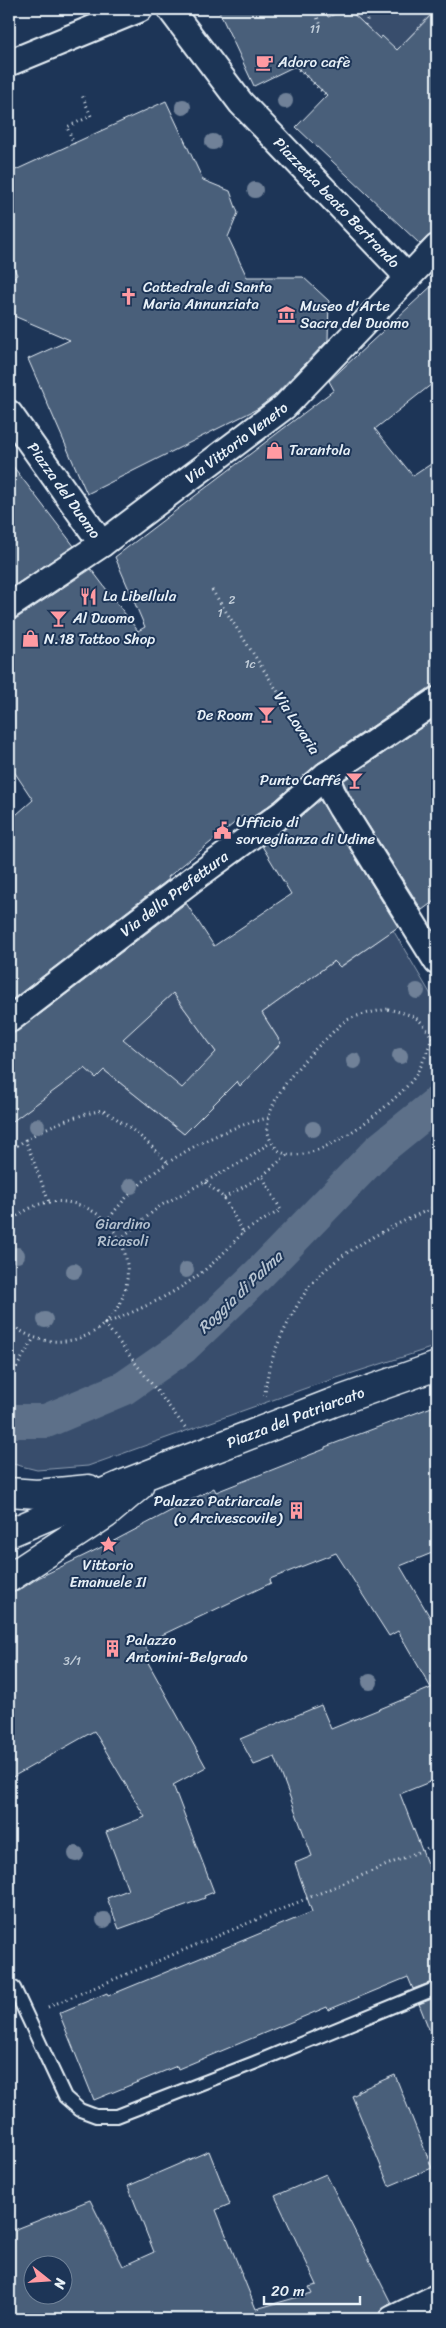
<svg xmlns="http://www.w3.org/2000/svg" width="446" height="2328" viewBox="0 0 446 2328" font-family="Sriracha,sans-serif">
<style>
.green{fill:#374d6c;stroke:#909fb2}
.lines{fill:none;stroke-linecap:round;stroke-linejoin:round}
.canal{stroke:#5d7089;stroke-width:34}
.building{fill:#495e7a;stroke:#e8f1f8;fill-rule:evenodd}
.lane-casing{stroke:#e8f1f8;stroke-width:16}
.street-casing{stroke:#e8f1f8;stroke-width:29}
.secondary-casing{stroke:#e8f1f8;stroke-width:31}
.path{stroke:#e8f1f8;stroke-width:3;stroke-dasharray:1 4;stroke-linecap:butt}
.lane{stroke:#1d3557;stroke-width:12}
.street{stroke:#1d3557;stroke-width:25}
.secondary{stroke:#1d3557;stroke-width:28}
.tree{fill:#708198}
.labels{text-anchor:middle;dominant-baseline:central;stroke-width:4;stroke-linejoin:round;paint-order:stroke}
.number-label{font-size:12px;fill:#c0ccd8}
.poi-label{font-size:15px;fill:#e8f1f8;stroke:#1d3557;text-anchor:start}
.street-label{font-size:15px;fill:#e8f1f8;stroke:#1d3557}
.park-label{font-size:15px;fill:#b3c0ce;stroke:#1d3557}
.water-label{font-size:16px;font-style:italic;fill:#b7c4d1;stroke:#1d3557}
</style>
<rect width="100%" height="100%" fill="#1d3557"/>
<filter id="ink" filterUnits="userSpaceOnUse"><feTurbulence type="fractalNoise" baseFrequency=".02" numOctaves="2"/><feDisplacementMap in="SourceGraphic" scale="10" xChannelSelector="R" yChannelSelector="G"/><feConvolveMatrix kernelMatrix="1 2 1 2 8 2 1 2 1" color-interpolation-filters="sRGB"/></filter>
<g filter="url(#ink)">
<path class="green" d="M348,9h88l-39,41 -17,-11z
M393,930l44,75v85c-60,43 -106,100 -157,153 -54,55 -112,110 -182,145 -35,18 -49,26 -89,26v-291l76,-55 11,9 8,-7 80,64 42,-42 -44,-4 -67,-43 58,-52 67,92 41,-42 -19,-30 72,-52 7,6z
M437,1113v233l-128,41 -221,79 -51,4 -28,-7v-37l37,2 85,-35 19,-11 40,-32 196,-199z"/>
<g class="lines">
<path class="canal" d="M9,1421h37l78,-33 59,-41 77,-74 119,-123 58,-47"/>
</g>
<path class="building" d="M218,9h106l4,8 20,-8 32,30 2,-3 15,14 40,-41v224l-10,4 -7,7 -124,-117 31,-32 -32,-29 -41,20z
M166,101l37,79 27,11 8,22 -10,24 19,40h56l26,24 -1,39 -54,56 -17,13 -170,85 -59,-135 42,-19 -56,-24 -5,-12v-24l8,-5 -8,-18v-84z
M437,281v99l-62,49 38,47 24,-16v226l-8,2 -111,75 -43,38 -29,21 -3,-6 -75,61 1,2 -160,123v-181l24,-21 -24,-36v-144l8,-2 74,-49 47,62 7,-4 -30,-70 219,-167 -5,-9z
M9,461l65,85 -65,43z
M437,717v182l-15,11 -69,-109 -10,-20z
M320,800l78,127 -58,40 -6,-6 -72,52 19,30 -41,43 -3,-5 -53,53 -80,-64 -8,8 -11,-10 -76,56v-90l9,-3 168,-128 28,43 77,-52 -29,-48zM173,993l43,59 -34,36 -59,-49z
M437,1405v146l-37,15 37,63v150l-37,15 28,72 3,-1 6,16v99l-24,9 -5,-12 -80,33 -1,-3 -149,62 -1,-3 -83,34 -35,-87 48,-20 1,3 204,-84 -17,-49 17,-7 -37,-99 -21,8 -14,-26 81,-34 10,24 100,-41 -33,-57 -9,5 -53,-83 -66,26 1,4 -128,61 7,10 -5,3 61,110 -33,18 41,107 -10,4 1,2 -86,31 -12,-31 21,-8 -22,-58 39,-15 -51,-86 -85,48v-186l9,-2 20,-13 70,-34 106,-56 2,4 109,-43v-2z
M437,1997v50h-1l-17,-43z
M395,2075l37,93 -43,18 -37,-90 6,-3v-2z
M209,2151l21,53 -14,6 40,99 56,-16 -3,-6 8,-2 -42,-89 51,-22 65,129 -11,8 -2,8h-369v-87l81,-32 33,66 31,-14 -26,-66zM32,2266h30v30h-30z"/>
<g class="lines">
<defs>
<path id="lane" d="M14,1988l51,109 15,13 16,6h21l137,-53 183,-75"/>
<g id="street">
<path id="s1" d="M170,9l71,94 167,174"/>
<path d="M9,63l131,-54"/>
<path id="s2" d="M9,413l93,131"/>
<path id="s3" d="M9,606l93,-62 182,-137 153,-160"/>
<path d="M326,775l6,17 9,16 96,154"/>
<path id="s4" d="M9,1020l184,-141 91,-67 42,-37 111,-75"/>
<path d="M392,2319l45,-22"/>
</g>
<g id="secondary">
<path d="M9,1492l28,2 52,-5"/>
<path id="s5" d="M9,1533l112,-48 211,-82 105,-37"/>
<path d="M9,1578l97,-64 33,-28"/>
</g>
</defs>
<use href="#lane" class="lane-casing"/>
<use href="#street" class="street-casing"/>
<use href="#secondary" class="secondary-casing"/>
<path class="path" d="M313,9l8,16
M365,25l6,-16
M295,66l31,29
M74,144l-7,-17 24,-11 -9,-21
M212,590l103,159
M388,1009c23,6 32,6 44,29 -5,14 -10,29 -19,41 -18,24 -108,99 -137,69 -30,-31 29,-90 51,-110 6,-6 13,-14 20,-18 13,-6 27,-8 41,-11z
M432,1038l5,-2
M25,1139l24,63
M9,1152c30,-24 56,-33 93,-42 26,14 45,31 65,52
M224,1198l38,-22 25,-21
M9,1222c12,-9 25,-18 40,-20 62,-7 101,64 64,112 -12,16 -29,26 -49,27 -21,2 -41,-5 -55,-20
M107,1222c32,-50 105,-92 161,-104
M243,1232l38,-22 -19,-34
M120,1239l40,-33 87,-47 24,-17
M9,1386l7,-18 18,-30
M265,1396c1,-24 10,-48 21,-69 8,-16 16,-32 28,-46 28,-32 84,-58 123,-75
M185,1427l-80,-103c61,-26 94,-41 138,-92l-19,-34 -20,-17
M48,2007l389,-163"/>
<use href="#lane" class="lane"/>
<use href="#street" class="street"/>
<use href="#secondary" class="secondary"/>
</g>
<g class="tree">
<circle cx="285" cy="101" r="8"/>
<circle cx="183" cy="107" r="8"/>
<circle cx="213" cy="142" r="8"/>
<circle cx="255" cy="190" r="8"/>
<circle cx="417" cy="991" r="8"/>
<circle cx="400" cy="1056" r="8"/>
<circle cx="354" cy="1061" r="8"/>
<circle cx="37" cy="1126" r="8"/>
<circle cx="313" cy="1129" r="8"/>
<circle cx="131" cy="1186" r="8"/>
<circle cx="17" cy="1255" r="8"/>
<circle cx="186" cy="1270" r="8"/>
<circle cx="74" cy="1271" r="8"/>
<circle cx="45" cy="1320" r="8"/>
<circle cx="370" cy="1682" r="8"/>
<circle cx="76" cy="1854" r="8"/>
<circle cx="104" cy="1920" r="8"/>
</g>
</g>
<defs>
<symbol id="cafe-bare" viewBox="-9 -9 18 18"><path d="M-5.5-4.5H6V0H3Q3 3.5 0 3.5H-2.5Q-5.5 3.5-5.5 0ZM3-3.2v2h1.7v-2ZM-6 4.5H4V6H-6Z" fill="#ff9aa2" stroke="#1d3557" stroke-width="2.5" paint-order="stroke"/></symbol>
<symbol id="church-bare" viewBox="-9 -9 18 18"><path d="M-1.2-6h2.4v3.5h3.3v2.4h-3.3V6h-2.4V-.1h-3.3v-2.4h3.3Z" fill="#ff9aa2" stroke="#1d3557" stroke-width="2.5" paint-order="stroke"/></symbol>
<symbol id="museum-bare" viewBox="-9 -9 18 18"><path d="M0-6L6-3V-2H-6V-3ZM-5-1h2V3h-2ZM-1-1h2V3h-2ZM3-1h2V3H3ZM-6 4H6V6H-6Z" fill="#ff9aa2" stroke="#1d3557" stroke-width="2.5" paint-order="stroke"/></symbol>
<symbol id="shop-bare" viewBox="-9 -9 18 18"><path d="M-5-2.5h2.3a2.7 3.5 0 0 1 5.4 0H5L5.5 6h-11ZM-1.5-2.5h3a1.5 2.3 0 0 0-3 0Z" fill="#ff9aa2" stroke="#1d3557" stroke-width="2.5" paint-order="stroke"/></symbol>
<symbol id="restaurant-bare" viewBox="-9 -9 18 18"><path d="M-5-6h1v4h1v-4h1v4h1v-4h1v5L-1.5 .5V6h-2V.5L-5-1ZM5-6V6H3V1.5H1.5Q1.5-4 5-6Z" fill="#ff9aa2" stroke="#1d3557" stroke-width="2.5" paint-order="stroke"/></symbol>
<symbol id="bar-bare" viewBox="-9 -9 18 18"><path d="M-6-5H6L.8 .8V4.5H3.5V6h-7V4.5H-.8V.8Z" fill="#ff9aa2" stroke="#1d3557" stroke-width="2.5" paint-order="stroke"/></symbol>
<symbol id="civic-bare" viewBox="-9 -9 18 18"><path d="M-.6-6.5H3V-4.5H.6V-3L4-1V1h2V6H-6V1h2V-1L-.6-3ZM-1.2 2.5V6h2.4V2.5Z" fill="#ff9aa2" stroke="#1d3557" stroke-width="2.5" paint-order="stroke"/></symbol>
<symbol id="building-bare" viewBox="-9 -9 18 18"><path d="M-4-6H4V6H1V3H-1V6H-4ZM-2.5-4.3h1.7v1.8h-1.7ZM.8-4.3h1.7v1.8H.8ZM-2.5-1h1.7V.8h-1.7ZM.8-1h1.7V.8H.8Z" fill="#ff9aa2" stroke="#1d3557" stroke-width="2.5" paint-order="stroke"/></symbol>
<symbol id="sight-bare" viewBox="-9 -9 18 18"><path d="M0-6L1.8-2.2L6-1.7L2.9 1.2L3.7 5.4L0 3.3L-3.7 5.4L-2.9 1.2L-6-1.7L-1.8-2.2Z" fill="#ff9aa2" stroke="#1d3557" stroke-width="2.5" paint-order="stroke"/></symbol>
</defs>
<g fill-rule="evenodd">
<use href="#cafe-bare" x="252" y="50" width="25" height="25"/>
<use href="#church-bare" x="116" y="284" width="25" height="25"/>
<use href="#museum-bare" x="274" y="302" width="25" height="25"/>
<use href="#shop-bare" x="262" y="438" width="25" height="25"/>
<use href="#restaurant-bare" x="76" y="584" width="25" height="25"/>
<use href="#bar-bare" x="46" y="606" width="25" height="25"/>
<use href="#shop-bare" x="18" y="626" width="25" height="25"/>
<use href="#bar-bare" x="254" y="702" width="25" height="25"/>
<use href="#bar-bare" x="342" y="768" width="25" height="25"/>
<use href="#civic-bare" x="210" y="818" width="25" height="25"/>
<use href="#building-bare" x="284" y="1498" width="25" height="25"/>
<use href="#sight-bare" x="96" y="1532" width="25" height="25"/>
<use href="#building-bare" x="100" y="1636" width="25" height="25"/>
</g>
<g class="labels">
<g class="number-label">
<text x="315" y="29">11</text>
<text x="232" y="600">2</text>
<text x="220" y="613">1</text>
<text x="250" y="664">1c</text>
<text x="72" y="1661">3/1</text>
</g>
<g class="poi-label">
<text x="278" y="62">Adoro cafè</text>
<text x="143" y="287">Cattedrale di Santa<tspan x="143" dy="17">Maria Annunziata</tspan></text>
<text x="300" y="306">Museo d'Arte<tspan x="300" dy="17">Sacra del Duomo</tspan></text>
<text x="289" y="450">Tarantola</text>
<text x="103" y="596">La Libellula</text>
<text x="73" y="618">Al Duomo</text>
<text x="44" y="639">N.18 Tattoo Shop</text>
<text x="253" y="715" text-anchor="end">De Room</text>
<text x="341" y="780" text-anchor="end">Punto Caffé</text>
<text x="236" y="822">Ufficio di<tspan x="236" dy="17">sorveglianza di Udine</tspan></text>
<text x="282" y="1501" text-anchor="end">Palazzo Patriarcale<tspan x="282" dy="17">(o Arcivescovile)</tspan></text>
<text x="108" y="1565" text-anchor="middle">Vittorio<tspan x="108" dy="17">Emanuele II</tspan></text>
<text x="126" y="1640">Palazzo<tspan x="126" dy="17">Antonini-Belgrado</tspan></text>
</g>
<g class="street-label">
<text stroke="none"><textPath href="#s1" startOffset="256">Piazzetta beato Bertrando</textPath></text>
<text stroke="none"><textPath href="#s3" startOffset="280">Via Vittorio Veneto</textPath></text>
<text stroke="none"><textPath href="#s2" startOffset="95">Piazza del Duomo</textPath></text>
<text transform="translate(297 723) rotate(57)">Via Lovaria</text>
<text stroke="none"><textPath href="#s4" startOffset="208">Via della Prefettura</textPath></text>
<text stroke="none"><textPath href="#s5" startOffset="309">Piazza del Patriarcato</textPath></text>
</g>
<g class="park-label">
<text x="123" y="1224">Giardino<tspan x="123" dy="17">Ricasoli</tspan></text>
</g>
<g class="water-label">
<text transform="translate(240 1292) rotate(-44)">Roggia di Palma</text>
</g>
</g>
<rect width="446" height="2328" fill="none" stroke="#1d3557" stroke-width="30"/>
<rect x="15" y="15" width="416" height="2298" fill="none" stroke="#e8f1f8" stroke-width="2" filter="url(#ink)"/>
<g transform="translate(48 2280) rotate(107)"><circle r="24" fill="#1d3557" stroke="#6e8097"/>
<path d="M0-4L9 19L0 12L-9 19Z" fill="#ff9aa2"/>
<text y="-8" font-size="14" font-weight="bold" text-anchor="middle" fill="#e8f1f8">N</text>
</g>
<path d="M264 2296v8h96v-8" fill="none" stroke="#e8f1f8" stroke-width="2.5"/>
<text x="271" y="2296" font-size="15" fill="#e8f1f8" stroke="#1d3557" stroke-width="4" paint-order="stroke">20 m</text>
</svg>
